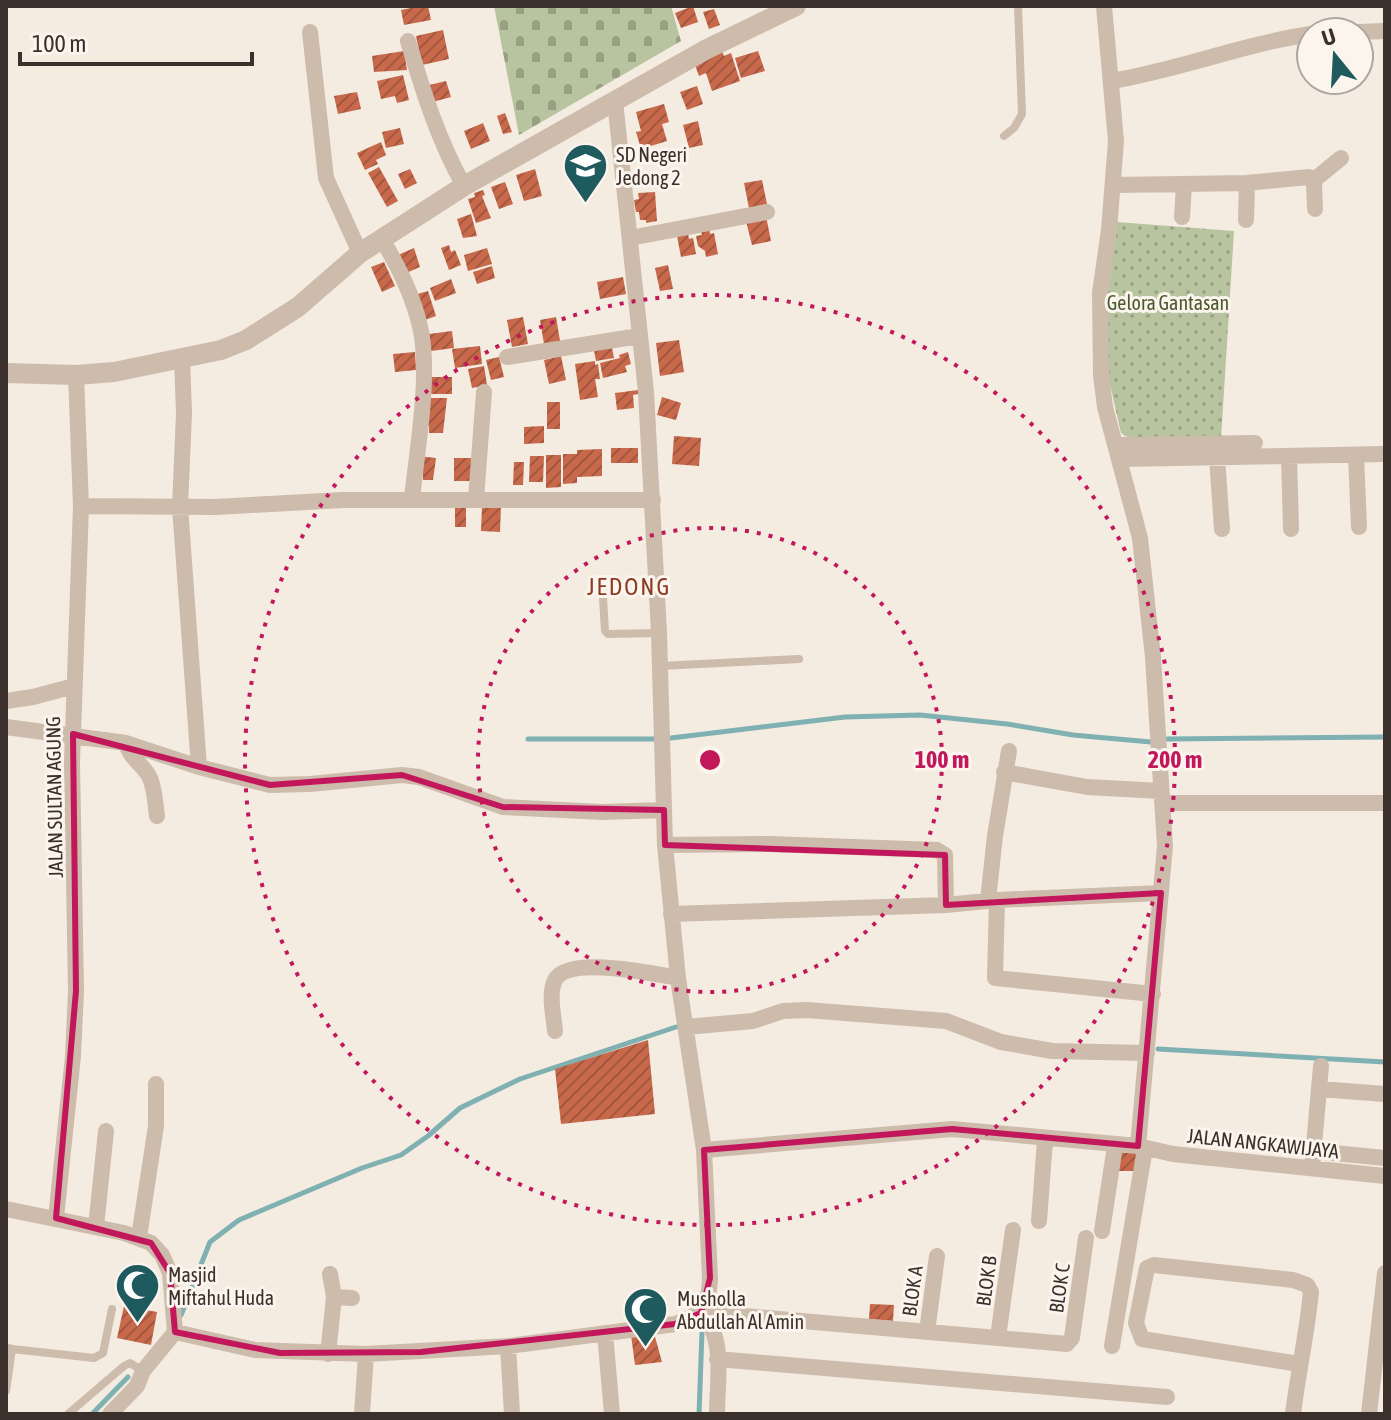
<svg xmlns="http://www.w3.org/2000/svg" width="1391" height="1420" viewBox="0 0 1391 1420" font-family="'Asap Condensed',sans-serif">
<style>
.cemetery{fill:url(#cemetery-stones)}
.park{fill:url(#park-dots)}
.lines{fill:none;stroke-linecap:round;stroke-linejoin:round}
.stream{stroke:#7fb0b2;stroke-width:5}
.building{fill:url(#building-hatch)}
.service{stroke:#cdbbac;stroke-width:8}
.minor{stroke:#cdbbac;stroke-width:16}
.tertiary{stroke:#cdbbac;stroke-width:20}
.marked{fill:none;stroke:#c2185b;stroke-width:6;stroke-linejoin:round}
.ring{fill:none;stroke:#c2185b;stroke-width:4;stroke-dasharray:4 8}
.labels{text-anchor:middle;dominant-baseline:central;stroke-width:6;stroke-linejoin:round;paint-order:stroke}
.poi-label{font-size:20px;fill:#3b302b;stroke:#fbf5ee;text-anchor:start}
.park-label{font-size:20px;fill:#4a5a2e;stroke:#fbf5ee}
.street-label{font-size:20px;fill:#3b302b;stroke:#fbf5ee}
.quarter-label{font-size:24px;letter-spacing:2px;fill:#8c3b22;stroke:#fbf5ee}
.centre{fill:#c2185b;stroke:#fbf5ee;stroke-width:4}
.ring-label{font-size:24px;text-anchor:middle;font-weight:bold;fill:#c2185b;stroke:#fbf5ee;stroke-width:6;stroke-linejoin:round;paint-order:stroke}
</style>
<defs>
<pattern id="cemetery-stones" width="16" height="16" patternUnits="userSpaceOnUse" patternTransform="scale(2)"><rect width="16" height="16" fill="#b8c4a0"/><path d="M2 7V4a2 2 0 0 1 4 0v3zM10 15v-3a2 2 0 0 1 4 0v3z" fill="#97a083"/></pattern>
<pattern id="park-dots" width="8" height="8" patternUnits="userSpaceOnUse" patternTransform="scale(2)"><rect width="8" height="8" fill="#b8c4a0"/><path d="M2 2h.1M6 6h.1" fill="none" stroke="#97a083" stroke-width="1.8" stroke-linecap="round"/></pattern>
<pattern id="building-hatch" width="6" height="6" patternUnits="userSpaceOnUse" patternTransform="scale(2)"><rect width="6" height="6" fill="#c8694b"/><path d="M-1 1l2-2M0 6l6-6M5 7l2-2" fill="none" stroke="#a4573f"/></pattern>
</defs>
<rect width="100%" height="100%" fill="#f4ebe1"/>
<path class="cemetery" d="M494,6h177l10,35 -162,94z"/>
<path class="park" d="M1117,222l117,9 -13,208h-90l-10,-6 -15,-66 1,-66z"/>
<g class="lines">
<path class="stream" d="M671,738l174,-21 75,-2 87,9 66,11 78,7
M528,739h127
M1167,739l218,-2
M1158,1049l227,13
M181,1315l29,-73 29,-22 123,-52 39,-13 27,-19 32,-28 60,-29 156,-52
M92,1414l36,-37
M699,1414l3,-82"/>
</g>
<path class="building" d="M420,6h8l3,14 -27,5 -3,-15z
M693,6l5,16 -17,6 -6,-15z
M714,9l6,16 -11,4 -6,-17z
M443,30l6,29 -27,6 -6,-29z
M404,51l3,19 -33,2 -2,-16z
M722,51l2,5 7,-3 9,28 -28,10 -6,-18 -7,3 -4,-11z
M758,51l7,20 -24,7 -6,-20z
M403,75l6,25 -12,3 -2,-7 -14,3 -4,-18z
M446,81l5,16 -22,6 -4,-17z
M697,86l6,18 -16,6 -7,-18z
M357,92l4,17 -23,5 -4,-18z
M664,104l5,18 -7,2 5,17 -26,8 -5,-17 5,-1 -5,-19z
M505,113l7,19 -9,2 -6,-18z
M698,121l5,24 -14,3 -6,-23z
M483,123l7,18 -19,8 -7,-18z
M400,128l4,16 -18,4 -4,-16z
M381,142l5,13 -10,5 2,4 -13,6 -8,-17z
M379,167l19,34 -11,6 -19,-34z
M410,169l7,14 -12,6 -7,-15z
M535,169l7,27 -18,5 -8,-26z
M762,180l5,24 -18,4 -5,-25z
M505,182l8,22 -14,5 -8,-22z
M483,190l2,5 -3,1 9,22 -15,5 -8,-24 7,-2 -1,-4z
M655,192l2,29 -11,2v-3h-6l-1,-8h-3l-2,-12 5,-1 -1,-6z
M471,214l6,22 -14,2 -6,-19z
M766,216l5,25 -19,4 -6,-24z
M709,227l1,7 4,-1 4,21 -12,3 -1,-6 -7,-5 -2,-10 6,-1 -2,-6z
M688,233l1,6 4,-1 3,16 -15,3 -4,-21z
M449,245l2,7 4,-2 6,15 -12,5 -8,-22z
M414,248l6,19 -14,6 -8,-18z
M487,248l5,16 -24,7 -4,-16z
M384,262l11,24 -13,6 -11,-25z
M668,265l5,24 -13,2 -5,-23z
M492,266l3,12 -18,6 -4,-12z
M623,277l3,17 -26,5 -3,-17z
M451,279l5,14 -21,8 -5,-13z
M428,291l8,25 -14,5 -8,-26z
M523,317l5,27 -16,3 -5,-27z
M556,317l4,24 -16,3 -4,-24z
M452,331l2,17 -23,3 -2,-17z
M679,340l5,32 -24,4 -4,-33z
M611,342l3,16 -18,3 -3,-16z
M480,346l2,18 -27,4 -3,-19z
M415,352l1,18 -21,2 -2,-18z
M628,352l3,12 -6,2 2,6 -24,6 -3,-15 20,-5 -1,-3z
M561,356l5,24 -17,4 -5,-24z
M499,357l5,20 -13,3 -5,-20z
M595,361v4l3,-1 2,15h-5l3,18 -18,3 -5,-36z
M484,366l3,19 -15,3 -4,-19z
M427,377h25v17h-25z
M638,390v4l-5,1 1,13 -17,2 -2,-17z
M662,397l19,6 -5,17 -19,-5z
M426,398h21l-4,35h-14v-7h-4z
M547,402h13v27h-13z
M544,426v17l-20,1v-17z
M674,436l27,2 -2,28 -27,-2z
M611,448h27v15h-27z
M602,449v27l-25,1v6l-14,1v-30h14v-4z
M546,455h15v32l-15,1z
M418,456l18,2 -3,22h-10v-7l-6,-1z
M530,456h14l-1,26h-14z
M454,458h18l-1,23h-17z
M514,462h10l-1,23h-10z
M455,502h11v25h-11z
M482,506h19l-1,26 -19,-1z
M648,1040l7,74 -94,10 -6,-55z
M1118,1150l24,2 -3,19h-23z
M870,1304l24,1 -1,16 -24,-2z
M124,1306l33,6 -6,33 -34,-7z
M654,1333l8,29 -27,3 -4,-30z"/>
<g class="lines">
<path class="service" d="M1004,136l10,-8 8,-14 -4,-108
M602,581l3,50 3,3 51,-1
M661,666l138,-7
M6,1347l6,2 -6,42
M12,1349l82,9 9,-5 9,-44
M68,1414l56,-48 6,-3 13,8"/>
<path class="minor" d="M1104,6l12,135 -7,89 -9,63 1,82 4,32 35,131 13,119 12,189 -27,300
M310,32l16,146 34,75
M1359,32l26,-1
M408,41c15,50 30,99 56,145
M1111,81c68,-11 132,-37 200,-47
M1313,181l28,-23
M1114,185l133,-2 62,-6 5,6 1,26
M1182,217l2,-32
M1246,220l1,-37
M630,238l137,-26
M382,239c17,29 32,58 39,92 9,49 -4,118 -9,168
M507,357l132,-21
M182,359l2,54 -4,94 19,260
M1116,445l139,-2
M1356,455l3,72
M1289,456l2,73
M1217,457l5,72
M1121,459l264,-5
M476,499l8,-107
M81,506l134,1 128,-7h310
M6,701l27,-4 41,-11
M6,727l120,16 73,24 71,18 40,-1 92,-9 17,2 84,30 99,5 62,-2
M126,743c4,16 16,20 23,33 6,11 6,27 8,40
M1004,772l83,15 74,4
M1162,803h223
M665,845l104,-1 168,6 8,5 1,50
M988,900l7,-64 14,-85
M997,900l-2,78 158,16
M671,914l275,-9 51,-5 164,-7
M686,1027l67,-6 30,-10 24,-1 139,11 55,21 51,9 95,2
M555,1031c-1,-14 -7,-37 0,-51 14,-25 99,-6 123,-2
M1319,1089l66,5
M704,1150l248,-21 186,17 35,8 212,22
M1313,1151l72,7
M1312,1168l9,-102
M6,1209l118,24 27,10 11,12 8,18 5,59
M56,1218l17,-162 3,-65 -4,-229 9,-256 -5,-131
M1039,1221l6,-81
M96,1227l10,-96
M1102,1231l13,-85
M139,1237l17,-111v-42
M330,1274l4,23
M705,1305l16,9 346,30 5,-6 14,-100
M701,1313c25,23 16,69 16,101
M927,1332l10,-76
M605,1333l7,81
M998,1337l15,-107
M508,1346l4,68
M1112,1346l33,-198
M328,1354l6,-57 18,1
M717,1359l450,38
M110,1414l27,-28 6,-15 32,-39 80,18 111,4 142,-8 167,-22c28,-10 34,-16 35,-46l-6,-128 -26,-172 -13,-133 -6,-212 -13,-241 -31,-291
M362,1414l4,-60
M1293,1414c5,-41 14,-81 18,-122l-4,-7 -14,-5 -139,-15 -7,3 -11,55 6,16 157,25
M1369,1414l16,-141"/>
<path class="tertiary" d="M6,373l70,2 38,-3 107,-22 25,-10 52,-33 62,-54 104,-67 243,-137 89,-43"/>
</g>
<path class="marked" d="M73,734l197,51 132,-10 101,32 161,3 1,35 280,10 1,50 215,-12 -23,253 -186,-17 -248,21 6,128 -9,35 -26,11 -254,28 -141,1 -105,-21 -5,-59 -19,-30 -95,-25 20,-227z"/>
<g class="ring">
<circle cx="710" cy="760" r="232"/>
<circle cx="710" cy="760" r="465"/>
</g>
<defs>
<symbol id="school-pin" viewBox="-11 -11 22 30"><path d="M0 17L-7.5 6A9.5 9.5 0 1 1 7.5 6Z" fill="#1f5a5e" stroke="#fbf5ee"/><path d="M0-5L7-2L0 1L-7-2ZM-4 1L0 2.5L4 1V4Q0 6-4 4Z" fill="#fff"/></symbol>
<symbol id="mosque-pin" viewBox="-11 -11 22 30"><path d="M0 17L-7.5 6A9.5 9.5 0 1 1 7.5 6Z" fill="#1f5a5e" stroke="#fbf5ee"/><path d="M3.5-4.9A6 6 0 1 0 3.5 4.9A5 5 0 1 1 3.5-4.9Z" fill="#fff"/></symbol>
</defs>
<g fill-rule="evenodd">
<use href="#school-pin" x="560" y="140" width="51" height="69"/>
<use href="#mosque-pin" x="112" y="1260" width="51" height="69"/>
<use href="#mosque-pin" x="620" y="1284" width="51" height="69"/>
</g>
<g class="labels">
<g class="poi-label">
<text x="616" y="154">SD Negeri<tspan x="616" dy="23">Jedong 2</tspan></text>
<text x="168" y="1274">Masjid<tspan x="168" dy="23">Miftahul Huda</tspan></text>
<text x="677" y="1298">Musholla<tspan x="677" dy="23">Abdullah Al Amin</tspan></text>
</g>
<g class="park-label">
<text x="1168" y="302">Gelora Gantasan</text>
</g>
<g class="street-label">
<text transform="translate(54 797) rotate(-91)">JALAN SULTAN AGUNG</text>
<text transform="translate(1263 1143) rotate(6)">JALAN ANGKAWIJAYA</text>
<text transform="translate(986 1281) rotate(-82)">BLOK B</text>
<text transform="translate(1059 1288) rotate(-82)">BLOK C</text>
<text transform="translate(912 1291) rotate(-82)">BLOK A</text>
</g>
<g class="quarter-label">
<text x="629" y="586">JEDONG</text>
</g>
</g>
<circle cx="710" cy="760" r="12" class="centre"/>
<g class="ring-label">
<text x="942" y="768">100 m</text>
<text x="1175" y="768">200 m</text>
</g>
<rect width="1391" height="1420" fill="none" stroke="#3b302b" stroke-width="16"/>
<g transform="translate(1335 56) rotate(342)"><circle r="38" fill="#fbf5ee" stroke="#aea6a0" stroke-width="2"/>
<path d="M0-6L14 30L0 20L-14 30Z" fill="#1f5a5e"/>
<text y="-12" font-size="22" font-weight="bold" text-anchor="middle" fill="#3b302b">U</text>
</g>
<path d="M20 52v12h232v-12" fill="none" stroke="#3b302b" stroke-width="4"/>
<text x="32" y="52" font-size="24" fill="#3b302b" stroke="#fbf5ee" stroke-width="6" paint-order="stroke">100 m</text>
</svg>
